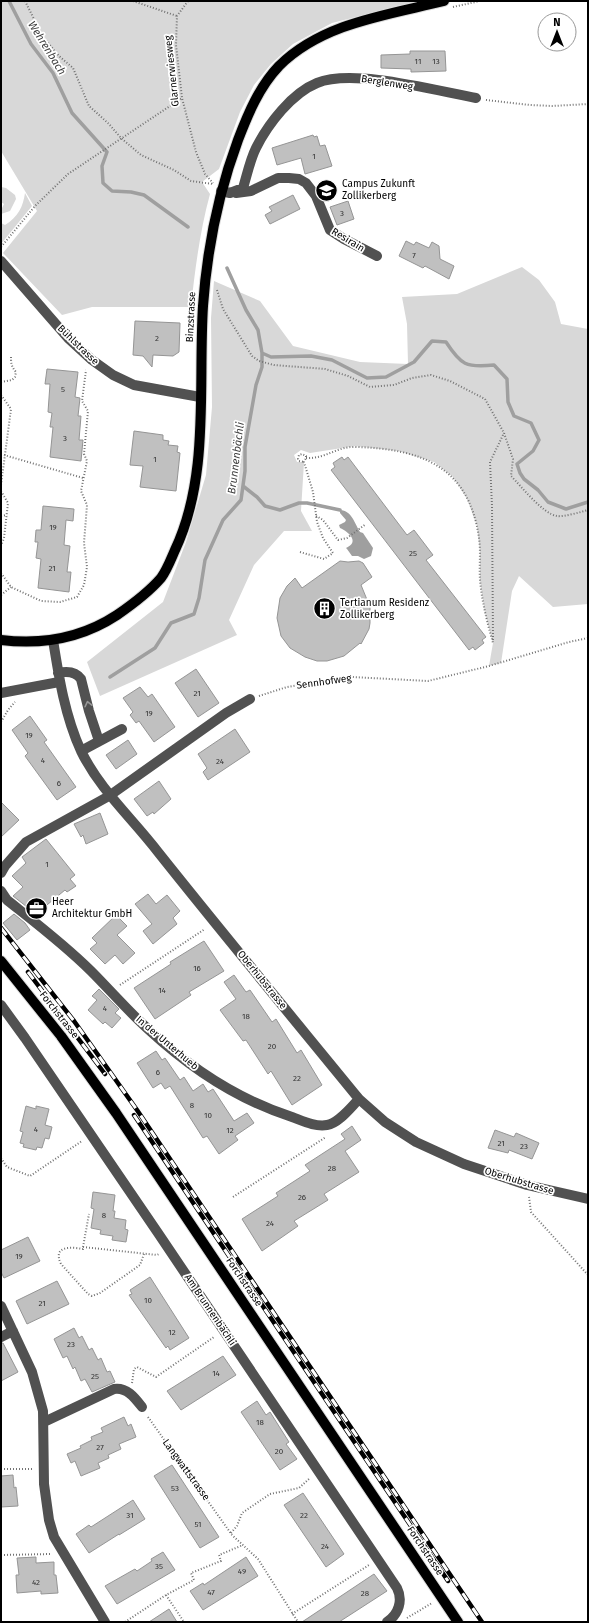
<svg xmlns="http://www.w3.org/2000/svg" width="589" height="1623" viewBox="0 0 589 1623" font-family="'Fira Sans',sans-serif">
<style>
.green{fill:#d8d8d8}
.water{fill:#9f9f9f}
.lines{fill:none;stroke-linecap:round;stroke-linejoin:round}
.stream{stroke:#9f9f9f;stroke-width:3.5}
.building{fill:#c0c0c0;stroke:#959595}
.major-casing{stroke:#dbdbdb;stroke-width:12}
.path{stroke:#737373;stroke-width:2;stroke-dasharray:1 2;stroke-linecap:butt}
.minor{stroke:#515151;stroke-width:10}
.major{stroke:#000;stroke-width:10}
.rail-casing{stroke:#000;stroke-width:4.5}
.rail{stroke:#fff;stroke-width:3;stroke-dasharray:9;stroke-linecap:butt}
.oneway{stroke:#979797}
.labels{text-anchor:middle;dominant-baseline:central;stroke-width:3.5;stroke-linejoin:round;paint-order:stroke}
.number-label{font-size:8px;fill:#303030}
.street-label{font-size:10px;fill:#000;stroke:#fff}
.poi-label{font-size:10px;fill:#000;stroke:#fff;text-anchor:start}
.water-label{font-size:11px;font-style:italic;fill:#404040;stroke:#fff}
</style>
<rect width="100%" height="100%" fill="#fff"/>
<path class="green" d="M1,1h419l-88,22 -39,21 -22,20 -17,21 -14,27 -21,57 -17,13 8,12c-10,37 -15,75 -19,113h-99l-30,8 -59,-62 34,-42 -36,-60z
M1,187l5,1 9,7 1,4 -6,12 -9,3v-4l3,-6 -3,-2z
M25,193l7,13 -31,38v-21l4,2c13,-8 18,-18 20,-32z
M522,267l17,13 16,22 6,22 27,5v275l-35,3 -34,-31 -7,15 -11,72 -12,3 4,-23 -8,-30 -5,-33v-28l-3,-26 -10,-27 -14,-22 -19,-15 -36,-11 -43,-5 -45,7 -9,-3 -7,5 3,7h7l-3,49 11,20h-28l-30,34 -25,55 8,15 -137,61 -13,-34 76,-60 23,-60 20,-67 6,-68 -1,-89 3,-37 46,20 33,45 67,16 48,2 -1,-40 -5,-27 55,-3z"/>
<path class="water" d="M340,510c12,1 14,12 20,22l3,1 10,15 -2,8 -7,3 -6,-3h-6l-5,-7 -1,-1c14,-6 3,-16 -6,-20l-1,-3 6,-3 1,-2 -6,-7z"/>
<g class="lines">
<path class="stream" d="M9,1l22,43 22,29 19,40 35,39 -5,14 1,17 9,8 19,1 13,3 44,32
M227,268l19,42 12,20 4,23 9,4 40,-1 21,4 35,18 19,-1 28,-15 18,-21 14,1c15,23 20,26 48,23l13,14 1,23 6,14 17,7 8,17 -6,11 -16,13 3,9 4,6 14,11 10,12 18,7 22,-7
M243,486l14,11 8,9 15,4 19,-7h8l33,7
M110,677l45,-29 16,-25 23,-9 5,-16 6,-38 18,-40 18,-20 4,-29v-24l11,-62 6,-18v-14"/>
</g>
<path class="building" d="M410,51h35l1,20 -35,1v-3l-30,-1v-13l29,-1z
M313,135l1,2 3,-1 3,10 5,-1 7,21 -27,8 -4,-16 -24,7 -5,-17z
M293,195l7,14 -30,15 -5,-9 7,-4 -3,-4z
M348,201l6,18 -17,6 -7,-18z
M406,241l8,4 2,-3 13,6 3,-6 7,4 1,13 14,7 -5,13 -24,-13 -2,2 -24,-12z
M135,321l45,2 -1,29 -6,4 -20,-1 -1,12 -9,-11 -10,-1z
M47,369l31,3 -3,25 5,1 -2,18h3l-2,24h4l-2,21 -31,-4 3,-30h-3l2,-14 -4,-1 2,-28h-5z
M134,431l29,4v5l6,1 -1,4 10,1 -1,6 3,1 -4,38 -36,-4 3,-21 -13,-1z
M342,457l2,3 4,-3 59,78 7,-5 19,25 -7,5 60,77 -4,3 2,3 -9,7 -2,-3 -4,3 -138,-180 4,-3 -2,-4z
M43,506l31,3 -1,12 -7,-1 -2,25 6,1 -3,26h4l-2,20 -31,-4 3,-29 -5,-1 2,-16h-3l1,-12h5z
M340,561l8,1 11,-1 4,2 9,14 -11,8 9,22v16l-1,6 -8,15 -1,-1 -16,13 -17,5h-10l-12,-4 -15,-9 -9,-12 -4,-18 3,-20 7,-12 8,-8 7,10z
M196,669l23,34 -21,14 -23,-34z
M140,687l8,10 4,-3 23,33 -21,15 -15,-21 -3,2 -6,-8 3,-3 -10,-14z
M30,716l17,24 -3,2 32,45 -19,13 -32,-44 3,-3 -16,-23z
M235,729l15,23 -42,28 -5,-8 4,-4 -9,-14z
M128,740l9,14 -21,15 -10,-14z
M159,781l12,18 -17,15 -1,-2 -6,4 -13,-17z
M1,802l18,18 -18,17z
M100,813l8,21 -22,10 -3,-9 -2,2 -7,-13z
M46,839l29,36 -5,4 6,7 -9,6 -2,-2 -29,24 -23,-18 10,-9 -11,-11 14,-13 -4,-6z
M148,894l8,10 11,-9 13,16 -7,7 4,6 -24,20 -10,-13 9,-7 -17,-20z
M14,914l11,9 5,7 -13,10 -14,-17z
M116,915l11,11 -10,9 18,18 -12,11 -8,-9 -10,9 -15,-15 7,-6 -5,-5z
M204,941l20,30 -35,21 2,3 -36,24 -21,-31 37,-24 -1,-2z
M234,975l12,17 4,-2 22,32 4,-3 21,34 4,-3 21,35 -30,20 -21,-34 -3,3 -22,-34 -3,1 -23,-31 16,-11 -12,-17z
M99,989l20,20 -4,4 6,5 -9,10 -7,-6 -2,2 -15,-14 9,-10 -5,-4z
M156,1051l6,9 3,-2 15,22 4,-3 9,14 10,-7 5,8 5,-3 21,32 13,-8 7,10 -19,13 3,4 -19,14 -12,-18 -4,2 -33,-52 -5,3 -4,-6 -8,5 -16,-25z
M26,1106l10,3v-3l13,3 -4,16 7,2 -3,12 -4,-1 -3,10 -5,-1 -1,3 -13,-3 1,-3 -4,-1 3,-11 -3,-1z
M352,1126l9,14 -16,11 14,21 -35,22 4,6 -34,21 4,5 -36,25 -20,-32 36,-23 -2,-3 34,-22 -5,-6 40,-26 -4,-5z
M495,1130l19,7 2,-4 23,10 -7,16 -23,-9 -1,3 -20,-5z
M93,1192l22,3 -2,16h2l-1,7 12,2 -1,9 3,1 -2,12 -14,-2 1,-4 -13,-2 1,-4 -10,-2 3,-19 -3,-1z
M28,1237l12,24 -36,17 -3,-6v-22z
M150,1277l39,61 -19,12 -2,-4 -2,2 -37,-53 3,-1 -2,-4z
M57,1281l12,23 -42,20 -11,-23z
M74,1328l5,10 3,-2 7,14 3,-2 6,12 3,-2 6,14 3,-1 5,11 -23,10 -7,-13 -4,2 -6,-14 -2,2 -6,-13 -4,2 -9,-19z
M1,1343h2l15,29 -17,9z
M223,1356l13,19 -55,35 -14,-19z
M257,1401l9,14 4,-3 19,30 -3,2 11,15 -17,11 -39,-58z
M124,1417l4,9 3,-2 5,13 -17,7 2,5 -13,6 1,3 -11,5 2,5 -19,8 -6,-15 -4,2 -4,-9 14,-6 -1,-2 12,-6 -1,-3 12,-5 -2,-4z
M172,1465l47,72 -19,11 -46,-72z
M13,1475l1,13 2,-1 2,19 -17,1v-31z
M303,1493l41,61 -18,13 -42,-62z
M133,1500l12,19 -26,16v-1l-30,19 -13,-19 13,-9 2,2z
M163,1552l12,18 -58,34 -12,-18 30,-17 2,2 15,-10 -1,-2z
M36,1557v6l18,-1v13h2l2,18 -17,1v-3l-24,2 -1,-18h3l-2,-17z
M246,1557l12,19 -55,34 -13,-19 13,-8 1,2z
M374,1574l13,17 -48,31h-37z
M169,1609l8,13h-28z"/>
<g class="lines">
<defs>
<path id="major" d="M1,640c41,5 81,-2 116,-25 16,-11 31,-22 44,-37 6,-8 10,-19 14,-28 35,-74 23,-164 28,-244 4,-57 15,-112 35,-166 10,-26 21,-53 41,-74 43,-43 108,-51 165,-65
M1,961l60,75 55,77 342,509"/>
</defs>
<use href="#major" class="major-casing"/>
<path class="path" d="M25,1l18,36 16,19 14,12 16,38 20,18 12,14 20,17 33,15 17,11 22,3
M133,1l44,15
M188,1l-11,15 -1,29 6,53 14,54 9,22 8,9
M453,7l27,-6
M486,100l44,5 22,1 36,-2
M1,247l34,-41 33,-32 114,-76
M217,290l6,19 29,47 7,5 15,4 51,4 23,7 22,11 24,-2 18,-7 19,-3 19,6 35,18 19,34 9,26 -2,17c10,10 32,38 46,40 7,1 24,-4 31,-6
M1,382l11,-2 3,-3 1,-5c-5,-6 -5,-9 -5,-17
M1,395l10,14 -10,76
M4,455l79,23
M306,458c20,1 31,-12 50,-11 65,2 113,19 123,91 2,14 0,28 1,42 2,22 7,42 13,63
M1,491l7,12 -4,35 -3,8
M1,516l6,-1
M316,516l7,4 15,20 9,-2 19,-14
M300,552l24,7 9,-6 -10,-15 -6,-16 -4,-30 -9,-30 2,-4v-2l-4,-2 -3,1 -1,4 1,2 5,1
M1,573l10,14 30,14 19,1 17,-5 7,-12 3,-18 -3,-24 3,-38 -6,-14 6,-30 -3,-7 4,-43 -6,-10 4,-31
M1,595l10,-8
M493,640l-1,-134 -2,-44 14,-29
M259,696l28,-9 65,-10 76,4 61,-15 80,-24 19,-4
M1,722l7,-12 7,-8
M120,985l85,-56
M1,1158l6,9 23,9 52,-35
M233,1197l93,-60
M529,1197l2,15 57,63
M83,1247l6,-33
M144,1254l-4,11 -40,28 -8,3 -4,-2 -27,-30c-9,-19 11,-17 22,-15v-2l74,8 2,-1
M132,1383l2,-14 3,-2 19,10 58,-40
M148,1417l84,118 26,24 40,63
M1,1469h33
M231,1533l6,-7 5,-13 28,-19 29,-6 11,-10
M1,1555l51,-1
M1,1570v23
M166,1595l18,27
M292,1614l77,-49
M407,1618l25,-15
M125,1622l41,-27 28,-15 -3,-7 30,-12 -2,-6 24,-10"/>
<path class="minor" d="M221,191l9,2 13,-5c4,-13 7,-28 13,-40 12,-24 36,-55 61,-65 36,-15 120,8 159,15
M236,193l15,-2 27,-13h11l10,1 7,4 10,13 14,34 14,9 33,17
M1,261l67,77 24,22 21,15 21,10 66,12
M53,640c6,38 12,76 28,111 19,39 51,67 77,101 66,83 134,165 201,247l26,23 31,20 48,22 63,21 61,14
M58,673c9,-2 18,-1 23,6l8,32 10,30
M1,693l58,-11
M81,751l41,-22
M1,873l4,-7 21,-24 83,-46 117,-83 24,-14
M1,891l6,9c29,23 58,45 84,71 19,19 37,40 57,58 41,38 91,71 144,88 11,4 23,10 35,8 12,-2 24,-18 32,-26
M1,1005l24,33 133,195 239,355c6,12 2,26 -10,34
M1,1306l31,66 11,39 1,73 5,36 5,17 51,85
M1,1337l12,-6
M44,1422l70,-33c13,-2 21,9 28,18"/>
<use href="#major" class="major"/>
<defs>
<path id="rail" d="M1,928l73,93 63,89 345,512
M28,972l77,102
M134,1115l314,466"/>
</defs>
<use href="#rail" class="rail-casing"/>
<use href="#rail" class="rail"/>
</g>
<defs><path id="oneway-chevron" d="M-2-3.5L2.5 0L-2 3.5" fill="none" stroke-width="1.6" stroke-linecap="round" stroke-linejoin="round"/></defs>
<use class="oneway" href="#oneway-chevron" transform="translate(88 704) rotate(-103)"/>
<defs>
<symbol id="school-disc" viewBox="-11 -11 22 22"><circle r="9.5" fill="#000" stroke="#fff"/><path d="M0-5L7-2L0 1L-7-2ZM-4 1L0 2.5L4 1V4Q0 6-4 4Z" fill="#fff"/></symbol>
<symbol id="building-disc" viewBox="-11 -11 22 22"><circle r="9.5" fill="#000" stroke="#fff"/><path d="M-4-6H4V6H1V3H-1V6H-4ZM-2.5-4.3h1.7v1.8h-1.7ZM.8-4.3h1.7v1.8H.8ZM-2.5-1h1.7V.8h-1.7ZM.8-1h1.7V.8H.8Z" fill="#fff"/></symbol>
<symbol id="office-disc" viewBox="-11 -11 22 22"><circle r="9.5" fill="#000" stroke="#fff"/><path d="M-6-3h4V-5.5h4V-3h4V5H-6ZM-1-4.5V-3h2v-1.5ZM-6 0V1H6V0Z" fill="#fff"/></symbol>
</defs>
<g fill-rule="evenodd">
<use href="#school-disc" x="314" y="178" width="25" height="25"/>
<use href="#building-disc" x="312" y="596" width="25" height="25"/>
<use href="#office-disc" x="24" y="896" width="25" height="25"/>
</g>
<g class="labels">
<g class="number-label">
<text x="418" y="61">11</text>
<text x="436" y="61">13</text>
<text x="314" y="156">1</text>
<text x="342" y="213">3</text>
<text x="414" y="255">7</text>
<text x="157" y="338">2</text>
<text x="63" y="389">5</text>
<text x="65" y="438">3</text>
<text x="155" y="459">1</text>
<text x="53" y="527">19</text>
<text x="413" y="553">25</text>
<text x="52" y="568">21</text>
<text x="197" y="693">21</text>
<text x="149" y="713">19</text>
<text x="29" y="735">19</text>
<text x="43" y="760">4</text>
<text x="220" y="761">24</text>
<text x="59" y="783">6</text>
<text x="47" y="864">1</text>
<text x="197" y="968">16</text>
<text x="162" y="990">14</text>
<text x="105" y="1008">4</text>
<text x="246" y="1016">18</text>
<text x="272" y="1046">20</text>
<text x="158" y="1072">6</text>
<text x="297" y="1078">22</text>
<text x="192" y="1105">8</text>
<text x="208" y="1115">10</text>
<text x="36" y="1129">4</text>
<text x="230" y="1130">12</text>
<text x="501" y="1143">21</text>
<text x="524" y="1146">23</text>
<text x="332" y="1168">28</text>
<text x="302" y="1197">26</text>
<text x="104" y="1215">8</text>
<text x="270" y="1223">24</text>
<text x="19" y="1256">19</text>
<text x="148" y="1300">10</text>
<text x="42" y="1303">21</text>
<text x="172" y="1332">12</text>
<text x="71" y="1344">23</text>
<text x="216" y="1373">14</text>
<text x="95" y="1376">25</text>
<text x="260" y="1422">18</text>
<text x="100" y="1447">27</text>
<text x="279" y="1451">20</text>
<text x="175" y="1488">53</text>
<text x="130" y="1515">31</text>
<text x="304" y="1515">22</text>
<text x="198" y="1524">51</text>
<text x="325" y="1546">24</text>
<text x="159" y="1566">35</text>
<text x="242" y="1571">49</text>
<text x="36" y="1582">42</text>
<text x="211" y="1592">47</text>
<text x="365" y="1593">28</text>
</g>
<g class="street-label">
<text transform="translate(172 71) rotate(-96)">Glarnerwiesweg</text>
<text transform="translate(387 83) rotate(9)">Berglenweg</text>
<text transform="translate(348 240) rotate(31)">Resirain</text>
<text transform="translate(191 317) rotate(-87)">Binzstrasse</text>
<text transform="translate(78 345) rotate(44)">Bühlstrasse</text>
<text transform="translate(324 682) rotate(-8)">Sennhofweg</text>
<text transform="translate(262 980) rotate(51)">Oberhubstrasse</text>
<text transform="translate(59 1015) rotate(52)">Forchstrasse</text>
<text transform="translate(167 1043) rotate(40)">In der Unterhueb</text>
<text transform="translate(519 1181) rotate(17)">Oberhubstrasse</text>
<text transform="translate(244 1282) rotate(56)">Forchstrasse</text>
<text transform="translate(210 1310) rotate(56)">Am Brunnenbächli</text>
<text transform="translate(186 1470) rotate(54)">Langwattstrasse</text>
<text transform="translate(425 1551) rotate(56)">Forchstrasse</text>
</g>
<g class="poi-label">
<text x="342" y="184">Campus Zukunft<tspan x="342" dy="12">Zollikerberg</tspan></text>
<text x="340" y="603">Tertianum Residenz<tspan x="340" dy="12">Zollikerberg</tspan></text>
<text x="52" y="902">Heer<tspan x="52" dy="12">Architektur GmbH</tspan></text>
</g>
<g class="water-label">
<text transform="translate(47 48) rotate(58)">Wehrenbach</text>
<text transform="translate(236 458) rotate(-83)">Brunnenbächli</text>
</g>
</g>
<rect width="589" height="1623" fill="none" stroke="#000000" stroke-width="4"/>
<g transform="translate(557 32)"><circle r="19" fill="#ffffff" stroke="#999999"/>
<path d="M0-3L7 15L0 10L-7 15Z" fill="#000000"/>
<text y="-6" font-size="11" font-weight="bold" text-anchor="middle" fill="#000000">N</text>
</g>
</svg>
